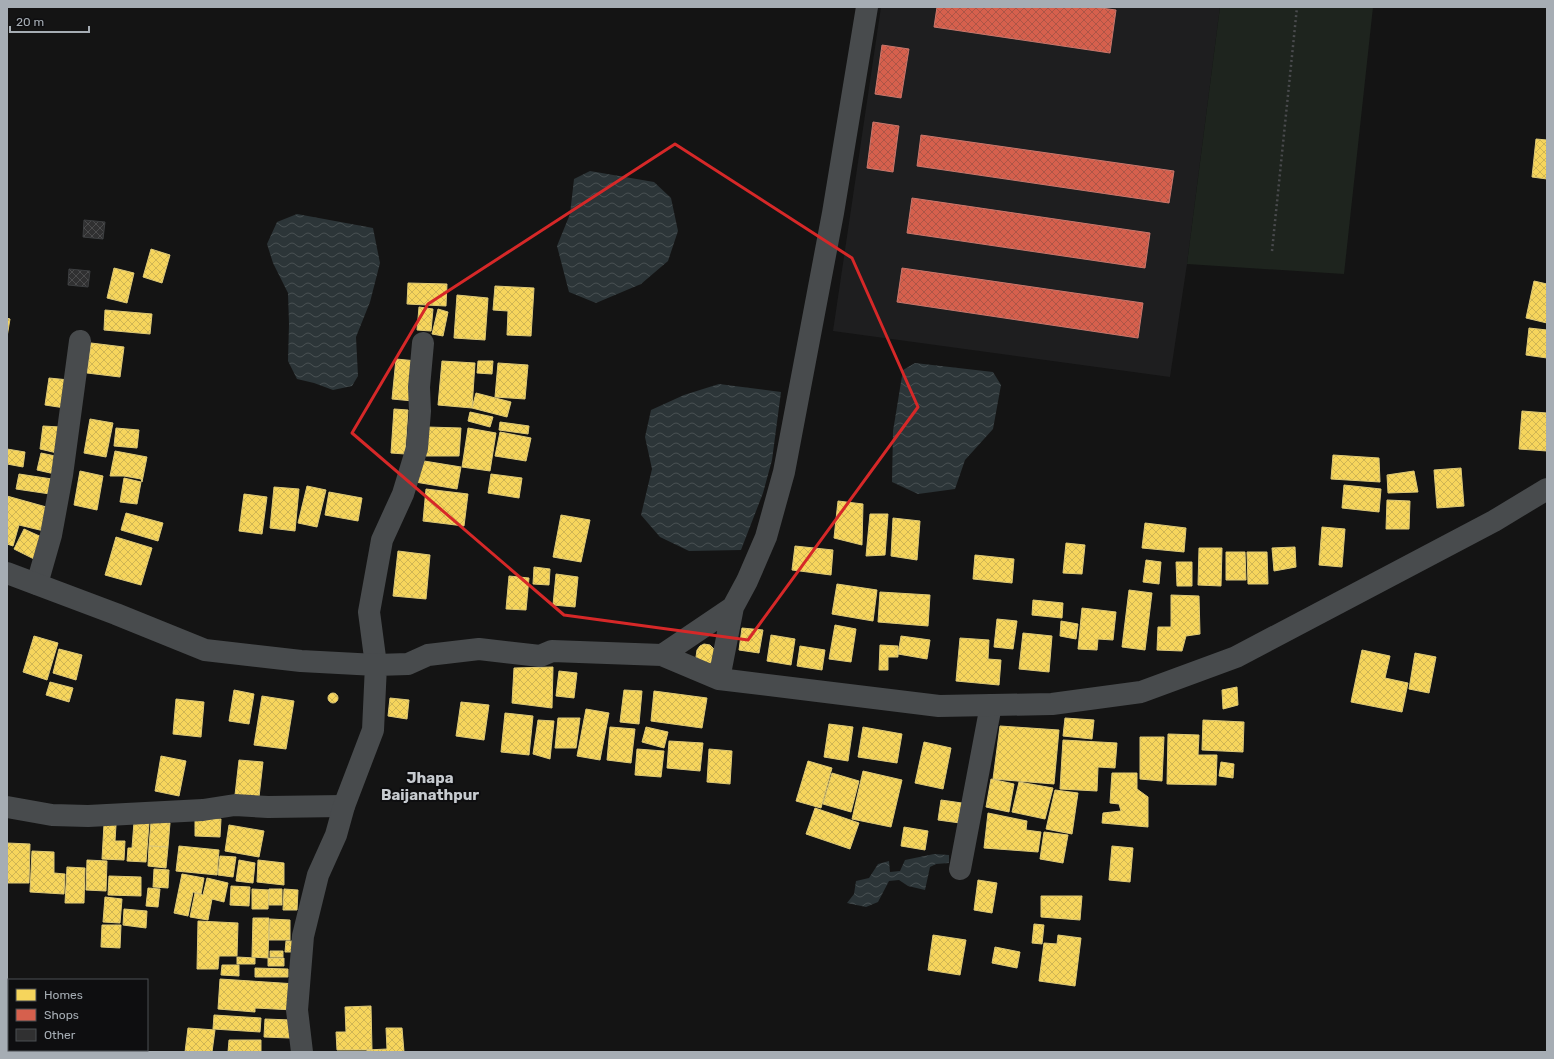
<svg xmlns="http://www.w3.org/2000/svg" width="1554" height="1059" viewBox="0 0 1554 1059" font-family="Rubik,sans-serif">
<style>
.built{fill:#1e1e1f}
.grass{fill:#1e241e}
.forest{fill:url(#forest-firs)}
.water{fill:url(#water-waves)}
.homes{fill:url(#homes-cross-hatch);stroke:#dec976}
.shops{fill:url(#shops-cross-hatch);stroke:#c8776c}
.building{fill:url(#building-cross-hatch);stroke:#3c3e40}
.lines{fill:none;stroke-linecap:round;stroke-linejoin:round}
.path{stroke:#4a4b4e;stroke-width:2.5;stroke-dasharray:2 3;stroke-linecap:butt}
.minor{stroke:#484b4d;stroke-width:22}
.tertiary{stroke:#484b4d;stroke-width:22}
.marked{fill:none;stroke:#d62828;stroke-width:3;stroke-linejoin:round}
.labels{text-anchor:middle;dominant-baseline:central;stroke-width:4;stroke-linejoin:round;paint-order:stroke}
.quarter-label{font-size:15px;font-weight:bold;fill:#c7cbd0;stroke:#0e0e10}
</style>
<defs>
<pattern id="forest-firs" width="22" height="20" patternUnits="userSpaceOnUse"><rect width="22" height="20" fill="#1e241e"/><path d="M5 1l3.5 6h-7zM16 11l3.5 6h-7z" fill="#3c413c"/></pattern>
<pattern id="water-waves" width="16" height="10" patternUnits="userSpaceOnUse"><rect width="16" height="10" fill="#2c3538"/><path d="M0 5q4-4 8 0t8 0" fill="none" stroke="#485052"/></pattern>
<pattern id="homes-cross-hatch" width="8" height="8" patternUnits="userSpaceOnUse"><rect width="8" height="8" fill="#f6d55c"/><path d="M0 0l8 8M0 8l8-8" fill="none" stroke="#cfb554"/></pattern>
<pattern id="shops-cross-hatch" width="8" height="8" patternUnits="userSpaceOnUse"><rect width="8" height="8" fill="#d6604d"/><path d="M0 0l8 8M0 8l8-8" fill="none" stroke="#ad5547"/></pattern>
<pattern id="building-cross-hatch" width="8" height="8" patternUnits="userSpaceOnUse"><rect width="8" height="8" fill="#303031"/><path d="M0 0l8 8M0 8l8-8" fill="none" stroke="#4b4b4c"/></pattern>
</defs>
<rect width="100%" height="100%" fill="#141414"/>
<path class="built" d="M881,7h339l-33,257 -17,113 -337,-46z"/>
<path class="grass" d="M1220,7h153l-29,267 -157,-10z"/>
<path class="forest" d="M7,971l2,9v70h7l-2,2h-7z"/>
<path class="water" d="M590,171l64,11 17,16 7,33 -10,30 -27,23 -45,19 -27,-11 -12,-46 13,-32 4,-35z
M297,214l76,14 7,35 -10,39 -14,35 2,39 -6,10 -19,4 -19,-7 -17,-4 -9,-18 1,-37 -1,-31 -15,-30 -6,-19 10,-22z
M915,363l78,9 8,13 -8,44 -28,31 -10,29 -37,5 -26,-12 1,-51 10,-61z
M719,384l62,8 -9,68 -9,33 -22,57 -52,1 -29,-14 -19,-22 11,-46 -7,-32 6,-27 33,-15z
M934,854l15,1v8l-13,1 -6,3 -5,23 -17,-4 -9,-6 -10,1 -11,21 -12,5 -19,-4 7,-9 2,-13 13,-3 9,-14 11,-3 1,11 10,-1 5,-11z"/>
<path class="homes" d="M1536,139l11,1v39l-15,-2z
M151,249l19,6 -8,28 -19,-6z
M114,268l20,5 -7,30 -20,-5z
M1534,281l13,3v39l-21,-5z
M408,283l39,1 -1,22 -39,-2z
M495,286l39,2 -3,48 -24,-1 1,-24 -15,-1z
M457,295l31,3 -3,42 -31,-2z
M419,307l14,2 -2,22 -14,-1z
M438,309l10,3 -5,24 -11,-2z
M105,310l47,4 -2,20 -46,-4z
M7,318l3,1 -3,18z
M1529,328l18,2v28l-21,-3z
M91,343l33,4 -4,30 -33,-4z
M396,359l21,2 -4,40 -21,-2z
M442,361l33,2 -3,45 -34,-3z
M478,361h15l-1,13 -15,-1z
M498,363l30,2 -3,34 -30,-2z
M49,378l20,2 -4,28 -20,-3z
M476,393l35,9 -4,15 -35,-9z
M394,409l14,1 -3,44 -14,-1z
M1522,411l25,2v38l-28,-2z
M470,412l23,5 -3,10 -22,-6z
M90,419l23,4 -7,34 -22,-4z
M500,422l29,4 -1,8 -29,-4z
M43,426l17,1 -3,26 -17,-4z
M427,427l34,1 -2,28h-33z
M116,428l23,2 -2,18 -23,-2z
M468,428l28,5 -6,38 -28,-4z
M500,432l31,6 -5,23 -31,-5z
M7,449l18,3 -2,15 -16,-3z
M115,451l32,6 -5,25 -1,-3 -17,-3h-14z
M41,453l19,4 -5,17 -18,-4z
M1333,455l46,3 1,24 -49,-3z
M418,460l43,7 -4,22 -42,-7z
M1461,468l3,38 -27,2 -3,-38z
M80,471l23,5 -6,34 -23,-5z
M1414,471l4,21 -30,1 -1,-18z
M19,474l33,5 -2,15 -34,-5z
M491,474l31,4 -3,20 -31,-5z
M124,478l17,4 -4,22 -17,-2z
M1344,485l37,4 -2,23 -37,-4z
M307,486l19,4 -9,37 -19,-4z
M274,487l25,2 -4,42 -25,-3z
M426,489l42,5 -4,32 -41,-5z
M329,492l33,6 -4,23 -33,-6z
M244,494l23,3 -5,37 -23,-3z
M7,496l43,12 -6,23 -25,-6 -6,21 -6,-2z
M1387,500l23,1 -1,28h-23z
M838,501l25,3 -1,41 -28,-7z
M126,513l37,10 -5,18 -37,-11z
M870,514h18l-3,41 -19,1z
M561,515l29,5 -9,42 -28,-5z
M893,518l27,3 -3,39 -26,-4z
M1145,523l41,5 -2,24 -42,-4z
M1322,527l23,2 -3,38 -23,-2z
M24,529l22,10 -10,21 -22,-11z
M116,537l36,11 -11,37 -36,-10z
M1066,543l19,2 -3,29 -19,-1z
M795,546l38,4 -2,25 -39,-5z
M1295,547l1,20 -22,4 -2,-23z
M1199,548h23l-1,38 -23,-1z
M398,551l32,4 -4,44 -33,-3z
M1226,552h19l1,28h-20z
M1247,552h20l1,32h-20z
M975,555l39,4 -2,24 -39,-4z
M1146,560l15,2 -2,22 -16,-2z
M1176,562h16v24h-15z
M534,567l16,2 -1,16 -16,-1z
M556,574l22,3 -3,30 -22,-2z
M509,576l20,2 -3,32 -20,-1z
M837,584l40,6 -4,31 -41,-7z
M1129,590l23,3 -7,57 -23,-3z
M880,592l50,3 -2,31 -50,-4z
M1171,595l28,1 1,38 -14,2 -4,15 -25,-1 1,-23h13z
M1033,600l30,3 -1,15 -30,-3z
M1082,608l34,4 -3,28 -15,-1 -1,11 -19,-1z
M997,619l20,2 -4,28 -19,-2z
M1061,621l17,3 -2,15 -16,-3z
M835,625l21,4 -5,33 -22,-3z
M742,628l21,2 -4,23 -20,-3z
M1023,633l29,3 -3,36 -30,-3z
M771,635l24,4 -4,26 -24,-4z
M34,636l24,7 -11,37 -24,-8z
M901,636l29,4 -3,19 -29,-5z
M960,638l29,2 -1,19 13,1 -2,25 -43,-4z
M704,644l6,1 5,5 -3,12 -3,2 -11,-4 -2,-3 1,-7 3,-4z
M880,645l18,1v11h-10v13h-9z
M800,646l25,4 -3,20 -25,-4z
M59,649l23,6 -6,25 -23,-7z
M1362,650l28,6 -5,22 23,5 -6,29 -51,-10z
M1415,653l21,4 -7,36 -20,-4z
M553,667l-1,41 -40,-5 2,-35z
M559,671l18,2 -3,25 -18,-2z
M50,682l23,6 -4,14 -23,-7z
M1237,687l1,18 -15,4 -1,-19z
M234,690l20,4 -5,30 -20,-3z
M624,690l18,1 -3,33 -19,-2z
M654,691l53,7 -5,30 -51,-7z
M328 698a5 5 0 1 1 10 0a5 5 0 1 1-10 0Z
M262,696l32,5 -8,48 -32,-4z
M390,698l19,2 -2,19 -19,-3z
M176,699l28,3 -3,35 -28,-3z
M461,702l28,3 -5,35 -28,-4z
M586,709l23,4 -9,47 -23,-4z
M505,713l28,3 -4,39 -28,-3z
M558,718h22l-4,30h-21z
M1065,718l29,2 -2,19 -29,-3z
M538,720l16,1 -4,38 -17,-5z
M1203,720l41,2 -1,30 -41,-2z
M829,724l24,3 -5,34 -24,-4z
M1000,726l59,4 -5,54 -61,-5z
M610,727l25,2 -4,34 -24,-3z
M646,727l22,5 -4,16 -22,-6z
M863,727l39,7 -5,29 -39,-6z
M1168,734l31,1 -1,20h19l-1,30 -49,-1z
M1140,737h24l-2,44 -22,-2z
M1063,740l54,3 -2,25 -17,-1 -1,24 -37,-2z
M669,741l34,2 -3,28 -33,-3z
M924,742l27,6 -8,41 -28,-6z
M637,749l27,2 -3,26 -26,-2z
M709,749l23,2 -2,33 -23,-2z
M161,756l25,5 -7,35 -24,-5z
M239,760l24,2 -4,35 -24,-2z
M808,761l24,7 -11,40 -25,-7z
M1221,762l13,2 -1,14 -14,-2z
M863,771l39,9 -11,47 -39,-8z
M832,773l27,8 -8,31 -28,-8z
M1112,773h25v16l11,8v30l-46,-4 1,-10 18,-2 -2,-7 -9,-1z
M991,779l23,5 -5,28 -23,-5z
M1019,782l34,6 -8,31 -33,-7z
M1055,790l23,3 -6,41 -26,-5z
M941,800l21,3 -2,20 -22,-3z
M815,808l44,15 -9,26 -44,-15z
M988,813l39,8 -1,9 15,2 -3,20 -54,-4z
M195,819h26l-1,18 -25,-1z
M134,822l15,1 -3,39 -19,-1 1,-13h4z
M151,822l19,1 -2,24 -19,-1z
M104,824l12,1 -1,16h10l-1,19 -22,-1z
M229,825l35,6 -5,26 -34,-6z
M904,827l24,4 -3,19 -24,-4z
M1044,832l24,3 -5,28 -23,-4z
M7,843l23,1 -1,39h-22z
M149,846l19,1 -2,21 -18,-2z
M179,846l40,4 -2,25 -41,-4z
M1112,846l21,2 -3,34 -21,-2z
M32,851l22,1v21l11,1 -1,20 -34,-2z
M220,856l16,1 -3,20 -15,-2z
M87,860l20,1 -1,30 -20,-1z
M239,860l16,3 -2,20 -17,-2z
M258,860l26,3v22l-27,-3z
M67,867l18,1 -1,35h-19z
M154,869l15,1 -1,18 -15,-1z
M182,874l22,4 -3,16 -8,-2 -5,24 -14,-3z
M109,876l32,1v19l-33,-1z
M207,878l21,5 -4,19 -12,-3 -4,21 -18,-3 5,-24 8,2z
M978,880l19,3 -5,30 -18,-3z
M231,886l19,1 -1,19 -19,-1z
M148,888l12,1 -2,18 -12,-1z
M252,889l17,1 -1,19h-16z
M269,889h13v16h-13z
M284,889l14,1 -1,20h-14z
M1041,896h41l-2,24 -39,-3z
M105,897l17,2 -2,24 -17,-1z
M124,909l23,2 -1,17 -23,-3z
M253,918h16l-1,40 -16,-1z
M270,919l20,1v20h-21z
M198,921l40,2 -1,33h-18l-1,13h-21z
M1034,924l10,1 -2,19 -10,-1z
M102,925h19l-1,23 -19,-1z
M933,935l33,5 -6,35 -32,-5z
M1058,935l23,3 -6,48 -36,-5 5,-38 13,1z
M286,941h10l-1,11h-10z
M995,947l25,5 -3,16 -25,-5z
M270,951h13v6h-13z
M237,957l18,1v6h-18z
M268,958h16v8h-16z
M222,965h17v11l-18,-1z
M255,968l33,1v8h-33z
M220,979l76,5 -2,26 -39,-2v4l-37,-3z
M371,1006l1,44h-35l-1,-18h10l-1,-25z
M214,1015l47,3 -1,14 -47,-3z
M265,1019l26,1 -1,18 -26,-1z
M188,1028l27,2 -3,22h-27z
M386,1028h16l2,24h-37v-2l20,-1z
M229,1040h32v12h-33z"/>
<path class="shops" d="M937,7h156l23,3 -6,43 -176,-26z
M882,45l27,4 -8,49 -26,-4z
M873,122l26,4 -6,46 -26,-4z
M921,135l253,36 -5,32 -252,-37z
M912,198l238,35 -5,35 -238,-35z
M902,268l241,35 -5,35 -241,-36z"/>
<path class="building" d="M84,220l21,2 -2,17 -20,-2z
M69,269l21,2 -2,16 -20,-2z"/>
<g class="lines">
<path class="path" d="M1272,251l25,-244"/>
<path class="minor" d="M37,584l14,-49 11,-60 18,-134
M376,665l-7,-53 13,-72 21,-46 14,-46 3,-37 -1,-24 4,-44
M7,807l45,8 36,1 115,-6 32,-5 33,2 76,-1
M960,869l31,-164"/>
<path class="tertiary" d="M7,573l109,41 89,36 96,11 75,4 32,-1 20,-9 51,-6 61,7 12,-5 110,4 57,24 220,27 113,-2 89,-12 95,-35 258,-136 53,-32
M662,655l71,-48 14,-26 19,-44 18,-65 49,-259 34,-206
M719,679l14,-72
M302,1052l-5,-42 6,-74 15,-61 18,-40 8,-29 29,-76 3,-65"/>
</g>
<path class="marked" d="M675,144l177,114 66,149 -170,233 -184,-25 -212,-182 76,-129z"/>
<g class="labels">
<g class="quarter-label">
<text x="430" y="778">Jhapa<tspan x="430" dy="17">Baijanathpur</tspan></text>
</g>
</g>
<rect width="1554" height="1059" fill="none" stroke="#a6adb4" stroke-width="16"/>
<rect x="8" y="979" width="140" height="72" fill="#0e0e10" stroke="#4b4e52"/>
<rect x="16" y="989" width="20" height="12" fill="#f6d55c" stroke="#4b4e52"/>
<text x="44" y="999" font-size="12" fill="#a6adb4">Homes</text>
<rect x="16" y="1009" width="20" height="12" fill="#d6604d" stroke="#4b4e52"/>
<text x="44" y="1019" font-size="12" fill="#a6adb4">Shops</text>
<rect x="16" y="1029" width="20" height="12" fill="#303031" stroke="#4b4e52"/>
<text x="44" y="1039" font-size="12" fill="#a6adb4">Other</text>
<path d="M10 26v6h79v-6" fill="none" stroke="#a6adb4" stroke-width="2"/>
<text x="16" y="26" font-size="12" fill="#a6adb4" stroke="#0e0e10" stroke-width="3" paint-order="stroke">20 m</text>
</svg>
